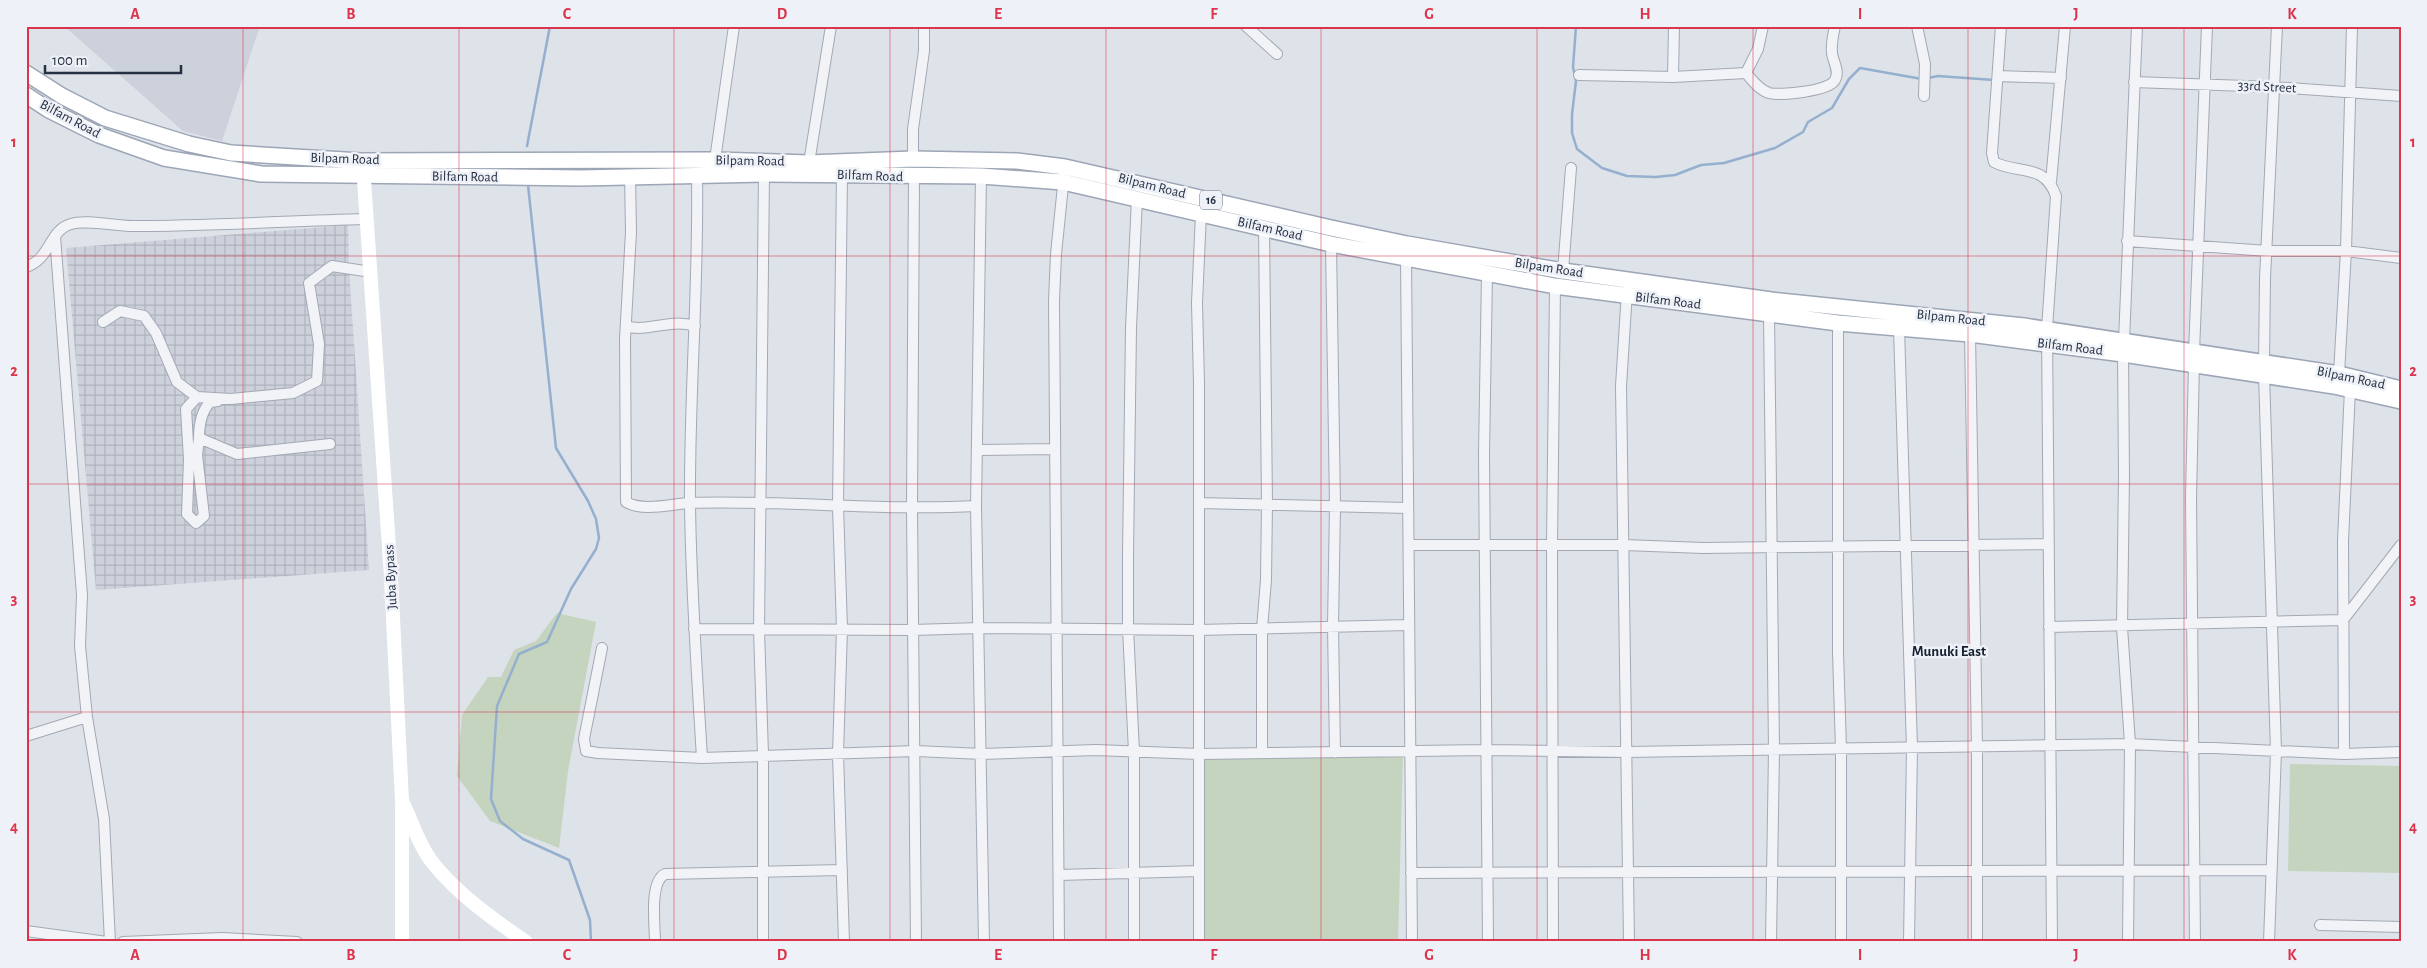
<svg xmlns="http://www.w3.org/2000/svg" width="2427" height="968" viewBox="0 0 2427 968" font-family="'Alegreya Sans',sans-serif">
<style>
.built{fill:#ccd1dc}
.industrial{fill:url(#industrial-grid)}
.green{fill:#c4d4be}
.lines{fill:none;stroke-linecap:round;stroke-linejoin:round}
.stream{stroke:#95b0ce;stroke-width:2.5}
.street-casing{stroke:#a3a9b4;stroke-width:12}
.primary-casing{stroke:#9ca6b6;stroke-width:18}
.street{stroke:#f1f3f7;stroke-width:10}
.secondary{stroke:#fff;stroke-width:14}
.primary{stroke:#fff;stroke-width:15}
.grid{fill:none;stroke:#dd344e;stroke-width:1;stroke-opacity:0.55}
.labels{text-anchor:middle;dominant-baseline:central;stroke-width:5;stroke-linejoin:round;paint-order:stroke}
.shield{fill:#eef1f7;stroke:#616a78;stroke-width:1}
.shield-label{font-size:12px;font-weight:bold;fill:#253042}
.street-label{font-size:14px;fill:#253042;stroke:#eef1f7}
.neighbourhood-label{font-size:15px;font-weight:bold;fill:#182133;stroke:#eef1f7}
.neatline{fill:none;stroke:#dd344e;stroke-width:2}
.grid-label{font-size:16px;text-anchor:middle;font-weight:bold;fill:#dd344e}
</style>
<defs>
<pattern id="industrial-grid" width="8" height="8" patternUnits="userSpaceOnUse" patternTransform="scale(1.25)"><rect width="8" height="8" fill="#ccd1dc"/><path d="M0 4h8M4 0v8" fill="none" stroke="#afb4be"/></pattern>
</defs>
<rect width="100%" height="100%" fill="#dee2e9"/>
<path class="built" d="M64,26h196l-38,115 -39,-10z"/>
<path class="industrial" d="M348,225l1,43 20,302 -273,20 -30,-342z"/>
<path class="green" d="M557,613l39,9 -28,149 -9,77 -69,-27 -33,-45 5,-61 26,-38h13l13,-27 22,-9z
M1403,753l-5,189h-194l1,-188z
M2290,764l111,2v107l-113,-2z"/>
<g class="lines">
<path class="stream" d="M1576,26l-3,41 3,14 -4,33v19l5,16 25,19 25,8 29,1 19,-2 26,-10 23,-2 51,-15 28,-16 5,-10 24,-14 17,-29 11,-11 62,11
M1928,78l10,-2 56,4
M2007,81h12
M527,146l23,-120
M528,185l28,263 32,53 8,18 3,19 -3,11 -25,40 -24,53 -28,12 -22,52 -6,93 9,22 23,18 46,21 21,60 1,22"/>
<defs>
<path id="street" d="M1246,26l31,28
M1917,26l8,38 -1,32
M2001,26l-9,127 2,9c24,13 50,0 62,34l-9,133 5,613
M1746,73c6,7 13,17 23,20 11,3 61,-2 66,-13 5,-9 -2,-18 -3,-27 -1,-8 1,-18 3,-27
M1579,75l94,2 73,-4 12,-24 5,-23
M1998,76l63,2
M1673,77l1,-51
M2134,82l140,5 127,9
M913,159v-30l11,-78v-25
M715,160l19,-134
M809,163l22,-137
M697,175c2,110 -8,220 -7,329 1,85 7,170 12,254
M842,175l-4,331 4,123 -4,125 6,188
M630,176l1,56 -6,107 1,163c17,10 45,2 64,1 96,-3 191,8 286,3
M981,176l-5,330 8,436
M914,177l-2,332 4,433
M2051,182l14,-156
M55,236l27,359 -2,51 7,71 17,102 6,123
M2127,241l141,10h78l55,7
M1331,244l4,262 -2,120 2,127
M1406,258l6,684
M26,267c25,-8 23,-37 45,-43 15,-5 44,2 61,2 77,0 155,-5 233,-7
M1563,271l8,-103
M1487,273l-3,181 4,488
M1627,291l-6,95 8,556
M1769,314l5,436 -3,192
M103,322l17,-11 24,5 12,17 21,49 20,15 34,2 62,-6 24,-12 2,-37 -10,-61 23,-17 39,6
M1838,323v329l3,97v193
M626,326c21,7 42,-8 69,0
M1899,328l13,420 -3,194
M1970,334l7,413v195
M2124,341l13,-315
M2194,352l13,-326
M2123,354l1,122 -2,151 8,117 -2,198
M2264,362l1,-84 12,-252
M2194,364l-3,133 4,445
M2339,374l7,-123 6,-225
M2264,375l12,376 -7,191
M197,397l-11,12 3,51 -2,54 9,9 8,-7 -7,-61 2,-17 38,16 93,-10
M199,438c0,-13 2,-26 11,-36l8,-1
M979,450l75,-1
M1199,503l209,5
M1409,545h215l79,3 346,-4
M2049,627l294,-7 58,-75
M694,629l218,1 68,-2 219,2 210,-5
M602,648l-18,91 2,12 12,2 104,5 214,-7 66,3 114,-4 103,4 288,-4 140,2 503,-8 214,10 57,-2
M26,736l61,-19
M1262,753v-124l4,-49 1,-76 -3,-277
M2344,754l-1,-213 7,-152
M1411,873l859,-3
M1059,875l140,-4
M2320,925l81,2
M26,931l81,11
M123,942l99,-4 75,4
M655,942c0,-17 -6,-60 10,-68l177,-4
M763,942v-187l-4,-125 5,-456
M1059,942l-5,-641 2,-47 8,-78
M1134,942v-190l-6,-124v-72l3,-228 6,-130
M1199,942v-559l-2,-80 4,-90
M1553,942l-1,-397 3,-259"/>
<path id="primary" d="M26,73l36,23 43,22 84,26 42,9 130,8 354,-1 94,3 104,-4 104,2 48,6 266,61 76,16 156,27 208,29 253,26 315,48 62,15
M26,95l23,15 50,25 65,23 97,16 320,4 183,-4 217,2 82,6 268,62 224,42 283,37 132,11 153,20 211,32 67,15"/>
</defs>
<use href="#street" class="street-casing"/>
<use href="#primary" class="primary-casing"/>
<use href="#street" class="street"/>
<path class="secondary" d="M363,165l28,412 11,224c10,20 16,43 30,61 25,32 61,57 94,80
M402,942v-137"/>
<use href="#primary" class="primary"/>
</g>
<path class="grid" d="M243,26v916M459,26v916M674,26v916M890,26v916M1106,26v916M1321,26v916M1537,26v916M1753,26v916M1968,26v916M2184,26v916M26,256h2375M26,484h2375M26,712h2375"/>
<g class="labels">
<rect class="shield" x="1200" y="190.5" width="22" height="19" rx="4"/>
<g class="shield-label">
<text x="1211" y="200">16</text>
</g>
<g class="street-label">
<text transform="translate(2267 87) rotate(3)">33rd Street</text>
<text transform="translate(70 119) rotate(28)">Bilfam Road</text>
<text transform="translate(345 159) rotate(2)">Bilpam Road</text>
<text transform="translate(750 161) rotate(1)">Bilpam Road</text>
<text transform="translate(870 176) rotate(2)">Bilfam Road</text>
<text transform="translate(465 177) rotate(1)">Bilfam Road</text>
<text transform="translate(1152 186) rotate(14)">Bilpam Road</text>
<text transform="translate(1270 229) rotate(13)">Bilfam Road</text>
<text transform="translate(1549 268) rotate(9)">Bilpam Road</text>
<text transform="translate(1668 301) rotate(7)">Bilfam Road</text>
<text transform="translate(1951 318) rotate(6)">Bilpam Road</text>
<text transform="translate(2070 347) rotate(7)">Bilfam Road</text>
<text transform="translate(2351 378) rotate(12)">Bilpam Road</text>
<text transform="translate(391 577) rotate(-93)">Juba Bypass</text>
</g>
<g class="neighbourhood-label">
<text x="1949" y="651">Munuki East</text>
</g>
</g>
<rect width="2427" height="968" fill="none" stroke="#eef1f7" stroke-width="55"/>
<path d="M45 65v8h136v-8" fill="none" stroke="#253042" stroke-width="2.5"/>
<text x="52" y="65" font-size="15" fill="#253042" stroke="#eef1f7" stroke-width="4" paint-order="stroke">100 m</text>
<rect x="28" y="28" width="2372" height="912" class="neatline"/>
<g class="grid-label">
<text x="135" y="19">A</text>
<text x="351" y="19">B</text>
<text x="567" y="19">C</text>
<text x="782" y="19">D</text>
<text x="998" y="19">E</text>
<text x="1214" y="19">F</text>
<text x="1429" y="19">G</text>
<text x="1645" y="19">H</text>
<text x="1860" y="19">I</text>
<text x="2076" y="19">J</text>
<text x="2292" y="19">K</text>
<text x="14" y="147">1</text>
<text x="2413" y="147">1</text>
<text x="14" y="376">2</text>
<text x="2413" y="376">2</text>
<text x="14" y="604">3</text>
<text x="2413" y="604">3</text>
<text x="14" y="832">4</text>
<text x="2413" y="832">4</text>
<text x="135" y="960">A</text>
<text x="351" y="960">B</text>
<text x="567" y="960">C</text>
<text x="782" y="960">D</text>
<text x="998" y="960">E</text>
<text x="1214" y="960">F</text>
<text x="1429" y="960">G</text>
<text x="1645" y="960">H</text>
<text x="1860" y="960">I</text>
<text x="2076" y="960">J</text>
<text x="2292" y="960">K</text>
</g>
</svg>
